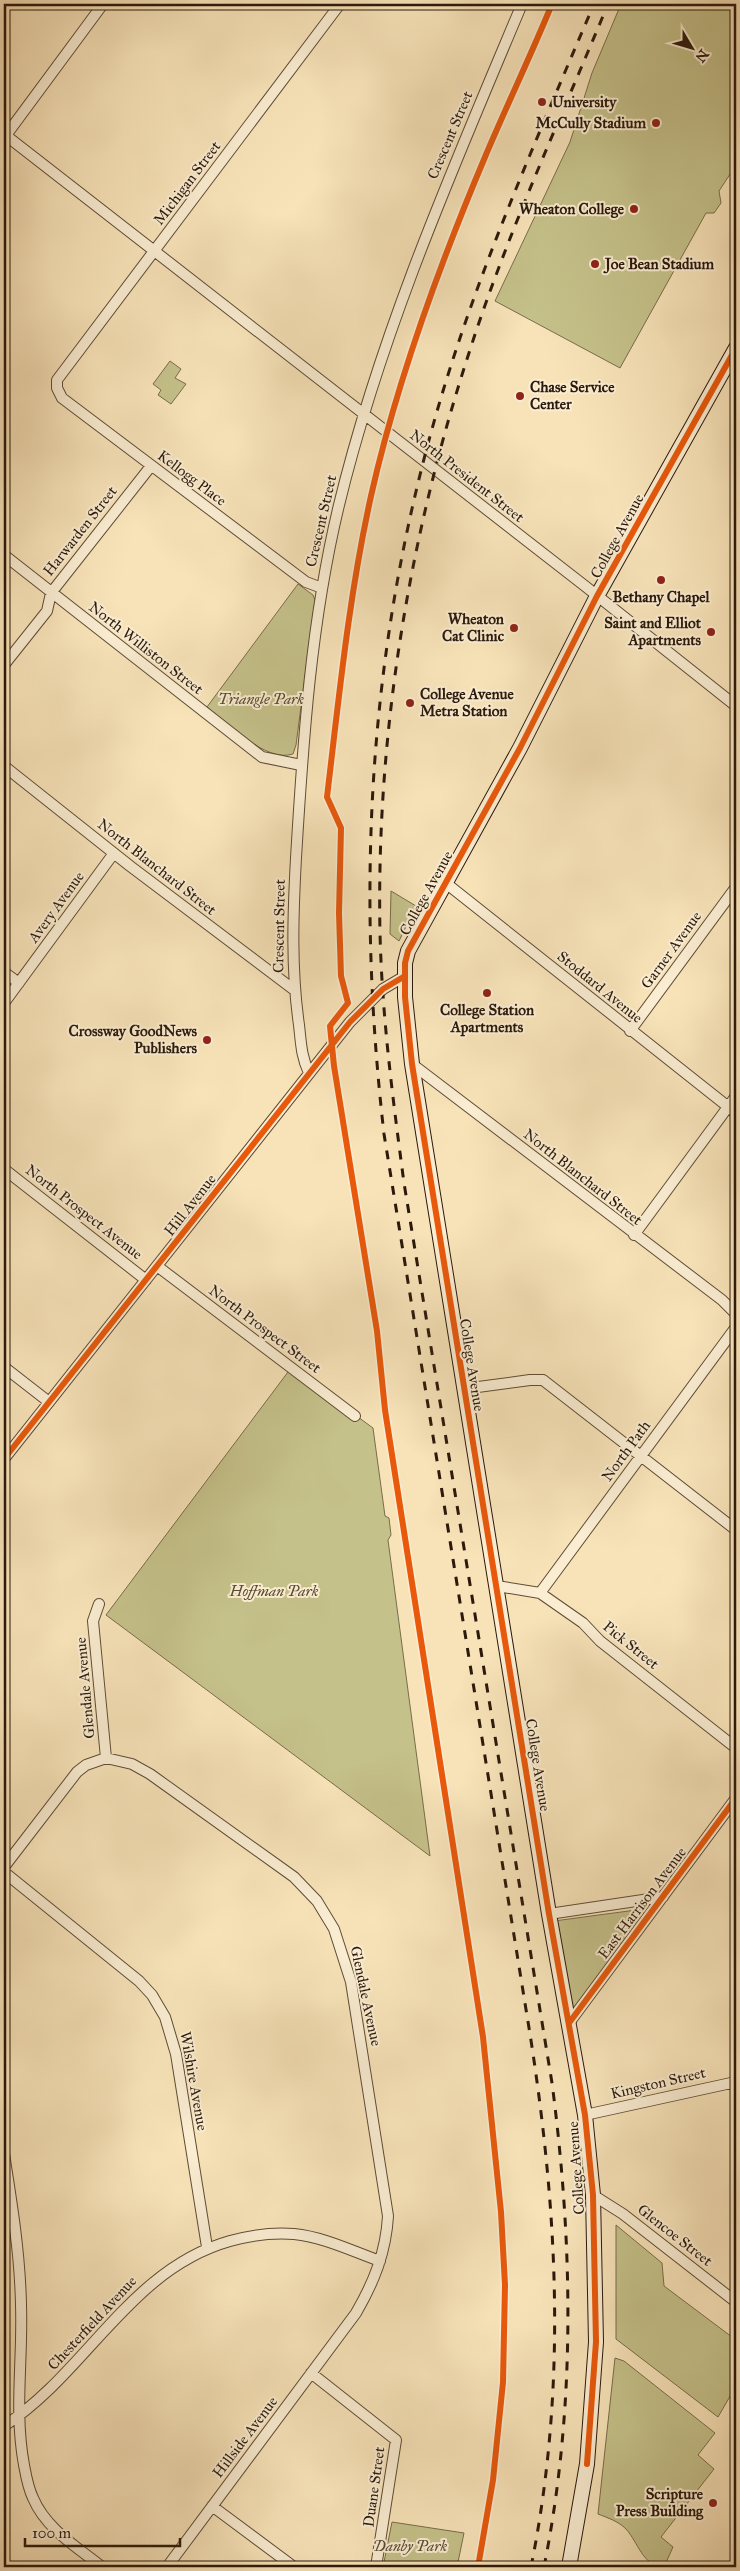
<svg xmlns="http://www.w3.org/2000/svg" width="740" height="2571" viewBox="0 0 740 2571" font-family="'IM FELL Great Primer',serif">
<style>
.green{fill:#c5c18a;stroke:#786d4a}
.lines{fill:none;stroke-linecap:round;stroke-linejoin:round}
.street-casing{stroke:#5e4c36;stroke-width:12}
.secondary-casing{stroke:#2b190b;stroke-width:16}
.street{stroke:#faedd2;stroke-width:10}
.secondary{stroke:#faedd2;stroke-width:14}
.rail{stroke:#2b190b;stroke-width:3;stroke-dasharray:9 9;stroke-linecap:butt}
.cycleway-casing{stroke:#faedd2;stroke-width:9}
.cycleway{stroke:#e8590c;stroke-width:6}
.poi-dot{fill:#8f2418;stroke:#faedd2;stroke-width:2}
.labels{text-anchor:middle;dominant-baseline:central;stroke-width:4;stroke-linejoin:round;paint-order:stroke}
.poi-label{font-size:15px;font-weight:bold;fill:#2b190b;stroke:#faedd2;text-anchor:end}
.street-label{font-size:15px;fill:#2b190b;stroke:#faedd2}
.park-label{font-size:15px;font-style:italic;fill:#594b31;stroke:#faedd2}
</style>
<rect width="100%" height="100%" fill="#f8e3b9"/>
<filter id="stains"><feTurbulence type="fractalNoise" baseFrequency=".004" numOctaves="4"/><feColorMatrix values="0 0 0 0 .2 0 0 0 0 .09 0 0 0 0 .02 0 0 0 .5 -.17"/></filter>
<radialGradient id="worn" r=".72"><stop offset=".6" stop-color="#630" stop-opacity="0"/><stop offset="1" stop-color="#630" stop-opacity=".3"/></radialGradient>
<path class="green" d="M621,4h115v161l-17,26 2,12 -7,10h-8l-86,155 -125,-67 75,-159 22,-69z
M170,361l11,8 -6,9 11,6 -15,20 -13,-9 3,-5 -8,-6z
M298,584l15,11 2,5 -19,145 -3,9c-27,9 -66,-31 -86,-47z
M391,891l25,15 -17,35 -9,-7z
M291,1368l82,60 12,88 4,2 2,17 -3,5 42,316 -324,-241z
M651,1908l-81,108 -16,-95z
M616,2225l46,38 2,23 72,54v46l-18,31 -102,-78z
M615,2358l9,3 91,72 -17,22 16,14 -53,68 12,10 -9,20c-21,0 -26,-25 -38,-38 -8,-8 -18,-11 -28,-15z
M392,2522l72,11 -7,34h-74z"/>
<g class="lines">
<defs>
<path id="street" d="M4,134l581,452 151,120
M4,138l99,-134
M4,555l258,202 39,8
M322,588l-16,-6 -244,-184 -5,-10v-8l283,-376
M4,665l43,-54 4,-18 100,-127
M4,766l126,100 163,123
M447,884l289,229
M4,972l15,11
M4,1003l110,-150
M630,1031l106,-144
M412,1064l310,236 14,14
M309,1073c-8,-17 -8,-31 -10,-48 -8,-56 -6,-111 -3,-167 7,-118 15,-237 43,-353 42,-173 114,-337 183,-501
M4,1169l142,111
M634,1235l102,-139
M157,1266l198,150
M4,1367l45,35
M463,1389l67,-9h13l193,150
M4,1459l346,-437 33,-33 22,-13
M497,1586l43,7 43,30 17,18 136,107
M540,1593l196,-266
M99,1604l-6,17 13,137 26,6 18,10 144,103 23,24 17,28 17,53 37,234c-2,36 -14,66 -32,97l-189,254
M4,1867l73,-95 9,-7 20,-7
M4,1872l135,109 13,14 13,22 11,37 31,193
M549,1914l114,-17
M569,2023l167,-225
M585,2115l146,-32 5,4
M4,2154c8,50 16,100 17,151 2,54 -7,106 3,160 2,11 4,23 9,33 13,31 44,49 69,69
M593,2195l30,19 113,88
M311,2373l85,67 -20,127
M4,2426c83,-54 126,-157 226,-185 22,-6 41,-9 64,-7 30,3 58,17 86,27
M212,2506l82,61"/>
<path id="secondary" d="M569,2567l18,-103 9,-122 -3,-147 -8,-80 -36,-201 -137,-850 -7,-67v-34l3,-12 112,-203 77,-152 139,-248"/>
</defs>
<use href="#street" class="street-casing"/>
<use href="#secondary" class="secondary-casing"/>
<use href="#street" class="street"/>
<use href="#secondary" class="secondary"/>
<path class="rail" d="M531,2567c36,-179 27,-354 -1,-533l-146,-900c-29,-253 -15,-498 59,-743 40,-132 97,-260 151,-387
M544,2567c32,-160 29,-323 8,-484l-148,-900c-11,-83 -22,-166 -24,-250 -4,-195 28,-392 88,-577 38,-120 92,-236 140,-352"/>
<defs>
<path id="cycleway" d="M4,1459l346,-437 33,-33 22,-13
M569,2023l167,-225
M587,2464l9,-122 -3,-147 -8,-80 -36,-201 -137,-850 -7,-67v-34l3,-12 112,-203 77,-152 139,-248
M478,2567l15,-87 10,-98 2,-97 -4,-73 -18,-175 -98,-627 -8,-79 -43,-265 -4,-40 18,-23 -7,-27 -2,-63 2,-85 -14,-31c12,-100 22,-202 44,-301 26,-116 68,-230 114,-339 22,-52 46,-102 67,-153"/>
</defs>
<use href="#cycleway" class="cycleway-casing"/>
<use href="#cycleway" class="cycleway"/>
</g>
<g class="poi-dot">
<circle cx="542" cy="102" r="5"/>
<circle cx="656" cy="123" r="5"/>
<circle cx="634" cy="209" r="5"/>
<circle cx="595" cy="264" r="5"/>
<circle cx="520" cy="396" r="5"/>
<circle cx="661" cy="580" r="5"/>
<circle cx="514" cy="628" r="5"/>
<circle cx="711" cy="632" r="5"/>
<circle cx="410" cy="703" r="5"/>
<circle cx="487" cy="993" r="5"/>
<circle cx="207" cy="1040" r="5"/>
<circle cx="713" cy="2503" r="5"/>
</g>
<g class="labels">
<g class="poi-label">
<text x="552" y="102" text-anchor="start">University</text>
<text x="646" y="123">McCully Stadium</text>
<text x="624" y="209">Wheaton College</text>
<text x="605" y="264" text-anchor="start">Joe Bean Stadium</text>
<text x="530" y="387" text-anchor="start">Chase Service<tspan x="530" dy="17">Center</tspan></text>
<text x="661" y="597" text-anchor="middle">Bethany Chapel</text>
<text x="504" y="619">Wheaton<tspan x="504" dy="17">Cat Clinic</tspan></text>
<text x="701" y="623">Saint and Elliot<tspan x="701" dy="17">Apartments</tspan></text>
<text x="420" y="694" text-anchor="start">College Avenue<tspan x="420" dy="17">Metra Station</tspan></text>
<text x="487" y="1010" text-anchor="middle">College Station<tspan x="487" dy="17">Apartments</tspan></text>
<text x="197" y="1031">Crossway GoodNews<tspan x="197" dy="17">Publishers</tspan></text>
<text x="703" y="2494">Scripture<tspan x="703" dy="17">Press Building</tspan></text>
</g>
<g class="street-label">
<text transform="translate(450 135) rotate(-67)">Crescent Street</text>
<text transform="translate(187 183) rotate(-53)">Michigan Street</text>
<text transform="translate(467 476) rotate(38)">North President Street</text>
<text transform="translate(192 478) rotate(37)">Kellogg Place</text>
<text transform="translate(321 521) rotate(-77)">Crescent Street</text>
<text transform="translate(80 531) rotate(-52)">Harwarden Street</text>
<text transform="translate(617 536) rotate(-61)">College Avenue</text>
<text transform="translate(146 648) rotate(38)">North Williston Street</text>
<text transform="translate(157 867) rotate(38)">North Blanchard Street</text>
<text transform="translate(426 893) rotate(-61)">College Avenue</text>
<text transform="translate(56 907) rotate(-54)">Avery Avenue</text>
<text transform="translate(279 926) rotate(-89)">Crescent Street</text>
<text transform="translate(671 950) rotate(-54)">Garner Avenue</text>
<text transform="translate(600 987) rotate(39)">Stoddard Avenue</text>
<text transform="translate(583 1177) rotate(38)">North Blanchard Street</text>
<text transform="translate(190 1205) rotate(-52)">Hill Avenue</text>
<text transform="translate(84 1212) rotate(38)">North Prospect Avenue</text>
<text transform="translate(265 1329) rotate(37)">North Prospect Street</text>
<text transform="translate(472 1365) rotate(81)">College Avenue</text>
<text transform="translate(626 1451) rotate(-54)">North Path</text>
<text transform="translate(631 1645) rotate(39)">Pick Street</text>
<text transform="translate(85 1688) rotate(-95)">Glendale Avenue</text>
<text transform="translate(538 1765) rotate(81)">College Avenue</text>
<text transform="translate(642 1903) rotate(-53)">East Harrison Avenue</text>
<text transform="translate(366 1996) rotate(78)">Glendale Avenue</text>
<text transform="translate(194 2081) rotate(80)">Wilshire Avenue</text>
<text transform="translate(658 2083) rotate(-13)">Kingston Street</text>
<text transform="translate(576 2168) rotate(-94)">College Avenue</text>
<text transform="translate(675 2235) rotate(38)">Glencoe Street</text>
<text transform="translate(92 2323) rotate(-47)">Chesterfield Avenue</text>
<text transform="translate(245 2437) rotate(-53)">Hillside Avenue</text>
<text transform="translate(374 2487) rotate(-82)">Duane Street</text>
</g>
<g class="park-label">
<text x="261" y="699">Triangle Park</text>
<text x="274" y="1591">Hoffman Park</text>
<text x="410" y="2546">Danby Park</text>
</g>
</g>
<rect width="740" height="2571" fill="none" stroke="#f8e3b9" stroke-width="20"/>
<rect x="5" y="5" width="730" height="2561" fill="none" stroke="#2b190b" stroke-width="2.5"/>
<rect x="10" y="10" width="720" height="2551" fill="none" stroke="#2b190b"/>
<g transform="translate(692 48) rotate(128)" stroke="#faedd2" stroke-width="4" paint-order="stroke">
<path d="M0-4L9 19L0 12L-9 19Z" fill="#2b190b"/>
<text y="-8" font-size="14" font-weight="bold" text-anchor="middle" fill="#2b190b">N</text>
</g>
<path d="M25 2538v8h155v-8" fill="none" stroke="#2b190b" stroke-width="2.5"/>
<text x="32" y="2538" font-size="15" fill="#2b190b" stroke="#faedd2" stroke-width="4" paint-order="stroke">100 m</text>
<rect width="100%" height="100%" filter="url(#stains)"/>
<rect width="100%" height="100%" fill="url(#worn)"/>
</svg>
